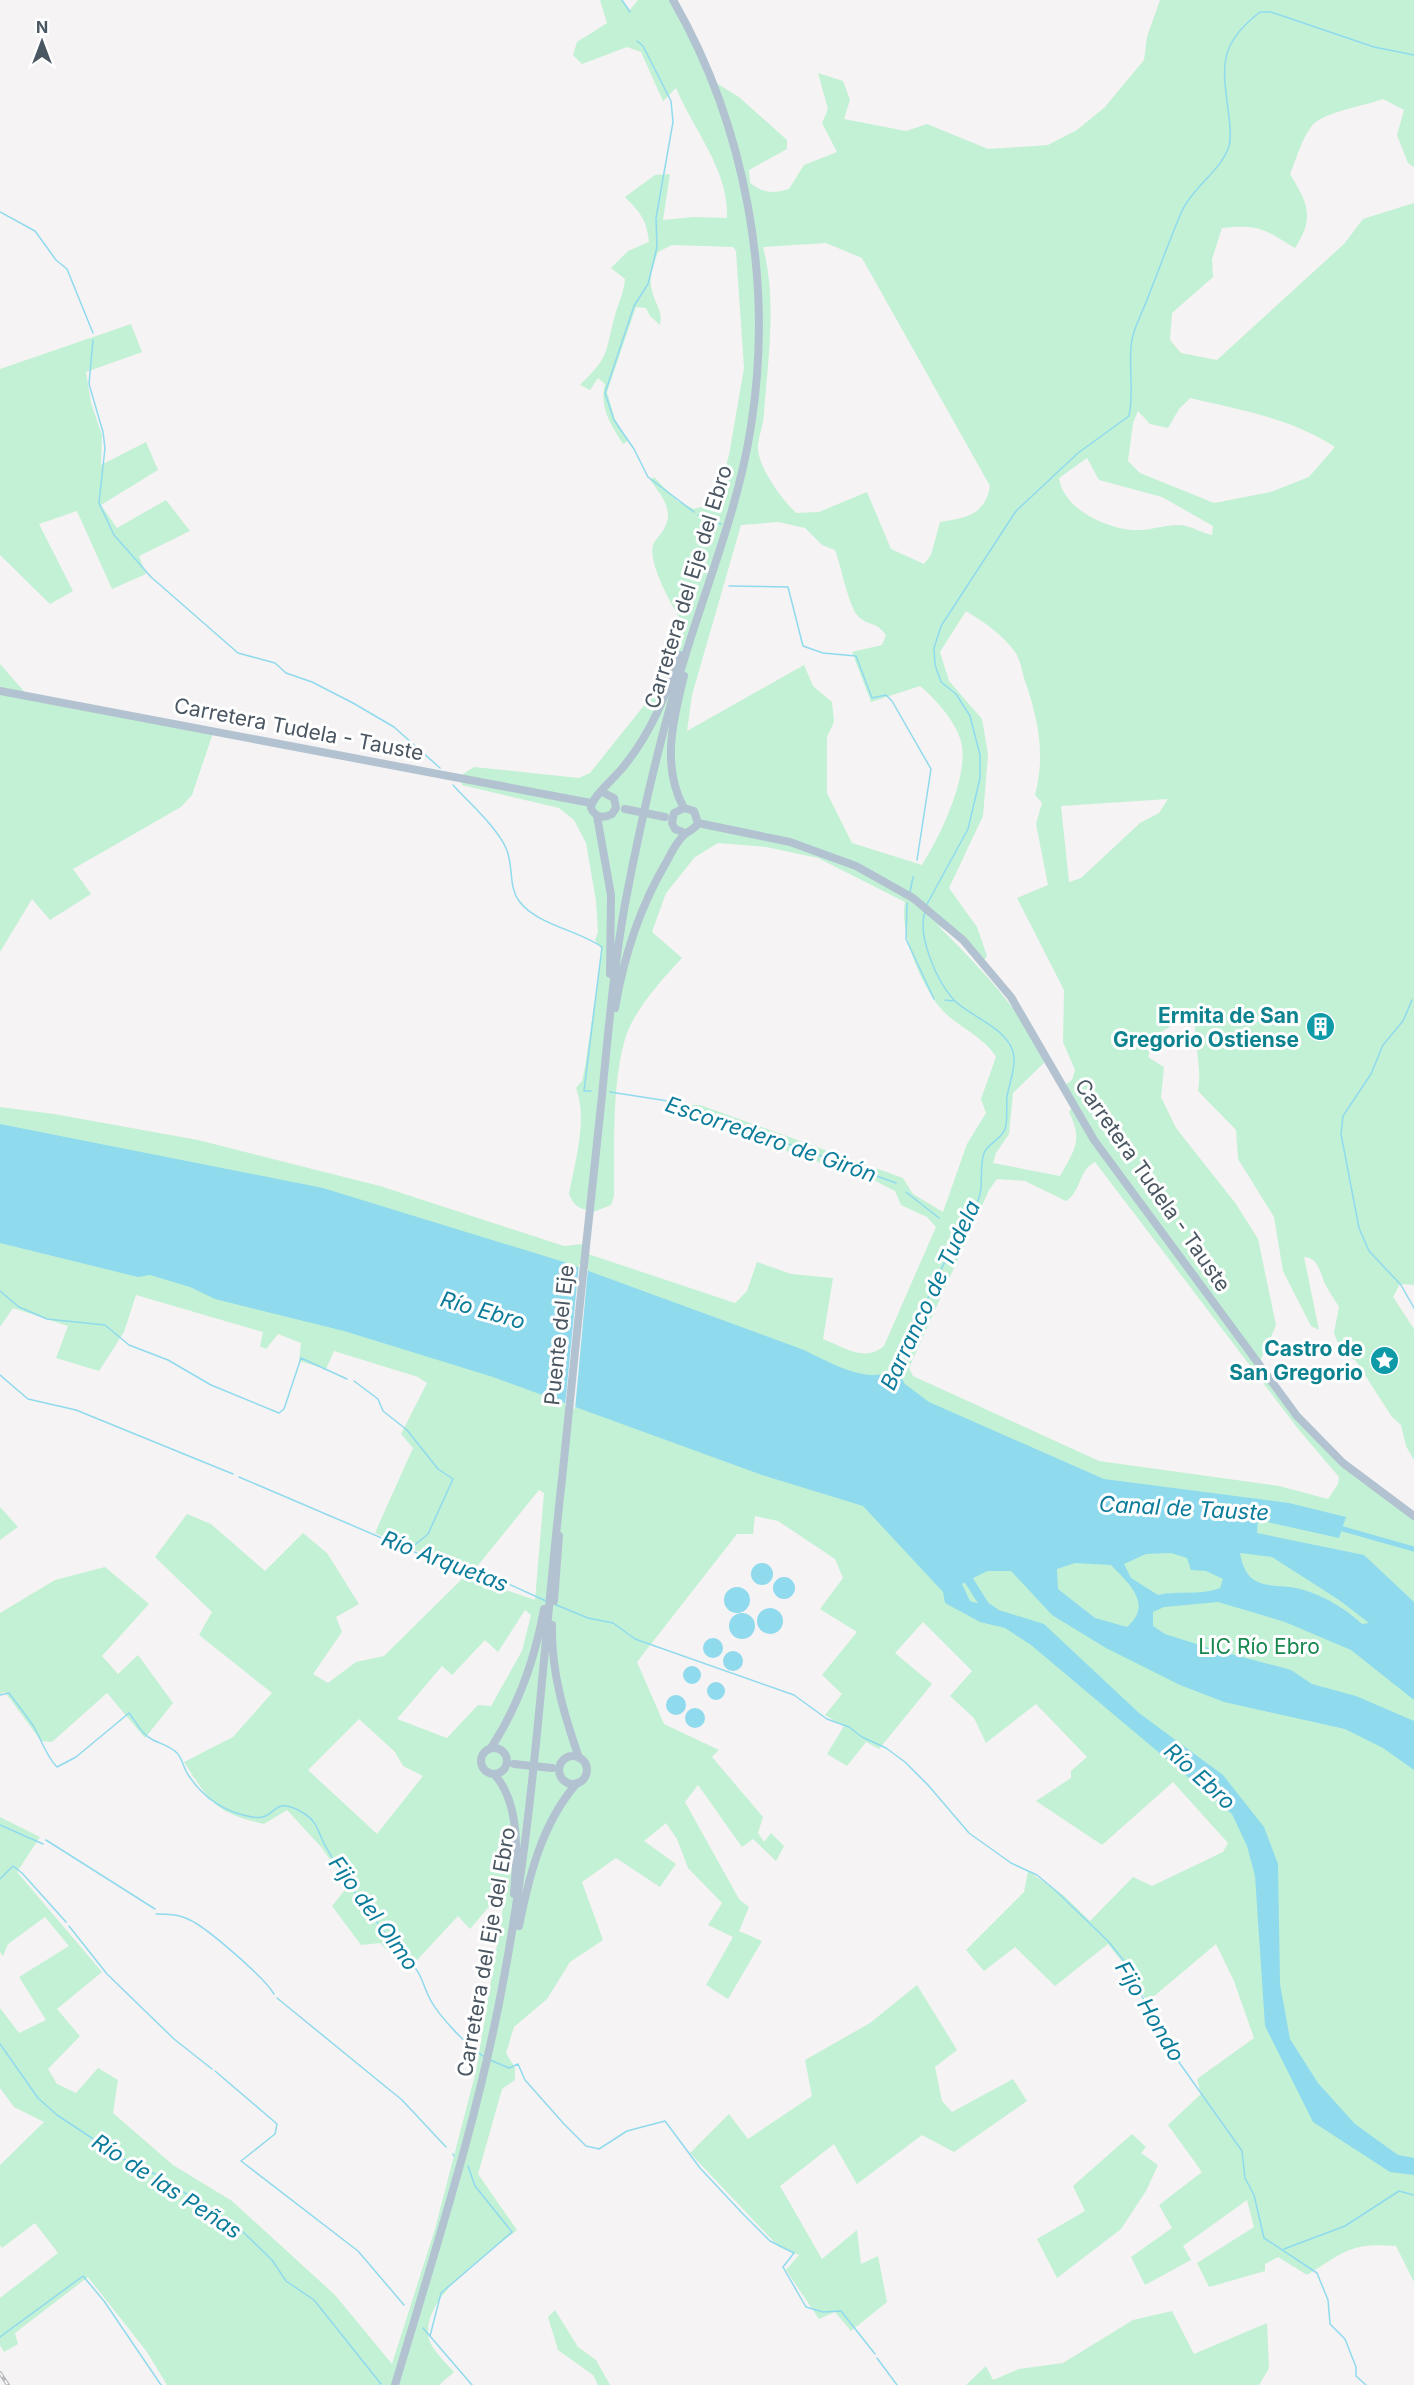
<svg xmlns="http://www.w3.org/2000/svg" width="1414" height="2385" viewBox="0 0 1414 2385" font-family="Inter,sans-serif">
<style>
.green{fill:#c3f1d5;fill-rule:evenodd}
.water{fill:#90daee;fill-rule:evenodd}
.pier{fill:#f5f3f3}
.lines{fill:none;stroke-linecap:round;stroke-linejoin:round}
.stream{stroke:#90daee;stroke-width:1.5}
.canal{stroke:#90daee;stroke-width:5}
.river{stroke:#90daee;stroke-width:9}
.primary{stroke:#b3c2d1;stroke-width:8}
.rail-casing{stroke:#b5b8bd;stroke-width:4}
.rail{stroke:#fff;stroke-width:1.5;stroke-dasharray:4.5;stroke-linecap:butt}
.primary-bridge{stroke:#b3c2d1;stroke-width:8}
.labels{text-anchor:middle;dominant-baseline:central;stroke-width:6;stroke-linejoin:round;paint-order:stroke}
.street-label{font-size:21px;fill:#4a5661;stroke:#fff}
.culture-label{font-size:21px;font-weight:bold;fill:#0d838f;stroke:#fff;text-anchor:end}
.park-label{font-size:21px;fill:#17864f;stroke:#fff}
.water-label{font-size:22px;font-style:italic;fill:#0c7c9b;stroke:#fff}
</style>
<rect width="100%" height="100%" fill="#f5f3f3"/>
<path class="green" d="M600,0h21l9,10 8,-10h40l-3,2 33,76 31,19 48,43v9l-38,21 1,13c13,10 23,11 39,6l15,-24 33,-13 -15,-29 6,-14 -10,-36 25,8 7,19 -6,19 62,12 21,-7 61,25 60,-4 29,-15 28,-23 39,-47 3,-23 13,-37h254v167l-6,-4 -11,-28 7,-25 -21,-11c-18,7 -62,13 -72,28 -10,13 -15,33 -21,47 18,30 25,43 5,74 -32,-19 -35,-24 -73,-20l-10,31 1,18 -41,36 -2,27 11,13 36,7 127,-116 19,-25 51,-16v1082l-14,-1 -7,13 21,32v131l-8,-14 -5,-21 -9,-8 -36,-56 -15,-10 -7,-18 5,-26c-4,-7 -9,-14 -13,-21 -6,-11 -6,-28 -22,-29l15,73 -8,-4 -28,-55 -9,-54 -36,-58 -2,-29 -38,-39c4,-24 -3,-42 -3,-67l-16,-3 -24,15 -7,21 16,10 -3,30 15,31 60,76 22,35 18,86 -18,41 71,83 85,68v765l-18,-36c-46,-4 -52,6 -89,29l-29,-18 -13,7v7l-56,16 -12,-24 57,-36 -7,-27 -64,46 8,14 -46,25 -14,-28 41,-29 -13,-23 43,-33 -34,-47 33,-31 -4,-15 57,-41 -20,-57 -18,-37 -69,58 -16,-29 -23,-29 -53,42 -40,-39 -31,24 -18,-21 58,-58 4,-21 35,24 27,26 43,-44 19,9 71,-34 5,-9 -55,-61 -71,63 -66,-44 35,-23v-7l16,-14 -51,-53 -50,39 -12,-25 -24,-22 22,-25 -49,-49 -28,31 37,31 -53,65 -13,-7 -19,24 -20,-12 17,-28 -19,-11 17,-21 -20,-19 35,-43 -37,-23 23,-31 -8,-19 -57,-38 -23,-5 -2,18h-16l-100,128 27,62 55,26 -7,7 51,60 -5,16 6,9 7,-9 13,13 -8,15 -23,-22 -11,8 -44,-62 -13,17 54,97 10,8 -10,24 23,10 -34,58 -22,-14 27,-48 -25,-12 14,-22 -34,-35 -11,-29 -11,-16 -22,18 32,23 -16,23 -44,-29 -34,24 21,58 -33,22 -23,37 -33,28 -8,26 9,15v12l-13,9 -24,85 39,56c-28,23 -98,67 -88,109 3,11 18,25 25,33l-15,13h-272l-20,-33 -59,-75 -73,56 3,11 -14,8 -4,-7v-47l58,-45 -23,-30 -33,25 -2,-3v-80l44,-43 -30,-15 -14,-19v-80l19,25 27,-13 -27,-43 50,-31 -24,-29 -37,27 -5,12 -3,-4v-135l40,20 -23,35 85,100 -45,37 23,27 -32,33 9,15 19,9 22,-25 20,12 -5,33 60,52 59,36 103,94 57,69 43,-135 41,-158 28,-169 -7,-5 -27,32 -12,-13 -51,55 -27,-28 -19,2 -29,-39 16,-20 -26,-38 -35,-38 -23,14c-49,-11 -54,-22 -80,-62l49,-25 39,-44 -73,-58 13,-23 -57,-55 32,-43 24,10 54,47 38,-38 24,20 32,51 -23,13 6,15 -29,42 15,9 28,-21 28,-6 81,-80 70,24 9,-107 -5,-3 -68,84 -96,-41 38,-85 -12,-14 26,-51 -9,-6 -84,-26 -8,18 -27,-8 2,-18 -23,-9 -12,15 -6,-3 3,-14 -127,-37 -12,37 -25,39 -43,-13 12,-32 -55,-18 -13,19v-220l54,7 144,26 182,46 184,60 19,-2 2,9 150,50 12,-12 10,-29 34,12 42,4 -10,61c21,8 41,24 61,7l52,-119 -9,-10 -26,-12 -6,-14 -31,-16 -56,-16 -127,-49v-5h19l203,73 10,16 30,18 24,-68 19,-31 -5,-14 15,-42c-10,-18 -38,-31 -52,-45 -22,-23 -45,-79 -39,-110l-87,-44 -52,-11 -48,-4 -23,14 -29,36 -14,39 30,26c-19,20 -47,51 -56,78 -15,48 -11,111 -12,160l-3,9 -23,9 1,-4c-11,-1 -16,-6 -20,-16 6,-33 19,-74 7,-106l6,-7 3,-14 17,-117 -7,-10 3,-8 -2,-31 -10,-58 -12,-23 -15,-12 -97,-23 -2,-9 14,-9 105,11 11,-5 64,-80 26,-74c-9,-16 -32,-55 -27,-74 2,-5 8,-11 11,-16 11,-19 -3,-34 -14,-49l4,-3 23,24 17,8 13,-4 11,-11 11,-39 15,-87 -8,-117 -3,-4 -61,-2 -14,7c-4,13 -10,26 -6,39 3,13 11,20 8,34l-10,-9 -4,-8 -10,-1 -29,85 8,27 13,22 -5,3c-12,-19 -24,-37 -18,-60l-7,-6 -8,12 -10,-5c30,-29 25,-32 35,-70 4,-13 9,-23 10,-36l-14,-11 17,-17 21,-9c-2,-22 -9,-30 -24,-45l30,-22 15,-1 -7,46 30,-3 34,1c2,-48 -33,-87 -51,-130l-13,13 -22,-49 -14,-5 -45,17 -9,-9 4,-13 30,-19zM826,243l36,15 128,228c-5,29 -24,32 -50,36l-9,33 -7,9 -33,-15 -24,-57 -48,20 -23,1c-14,-14 -36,-43 -38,-63 -1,-11 6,-25 6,-37 4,-54 13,-113 -1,-166zM1190,398c50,12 101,20 145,49l-26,30 -38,15 -57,11 -74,-30 -12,-12 5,-38 5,-12 12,13 18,4 11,-19zM1087,458l12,22 63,17 51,29 -1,9c-10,-2 -21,-9 -31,-10 -15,-1 -31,6 -47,5 -27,-1 -71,-21 -75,-52zM778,522l27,6 17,17 13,5c6,15 14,59 24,67 9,9 17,4 27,18l-4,10 -30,7 19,50 49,-16c16,13 39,39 42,60 5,35 -22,90 -40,119l-70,-22 -25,-50v-56l7,-15 -2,-20 -19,-16 -9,-21 -117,66 5,-36 49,-170zM966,611c18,11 37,24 49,41 5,7 7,18 9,26 14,40 22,76 11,117l7,8 -6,21 12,61 -31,13 47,92 -1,52 12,28 -3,10 -11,8 12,18 -4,6c14,29 6,37 -9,64l-67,-13 3,-10 13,-19 4,-41 35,-34c-31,-51 -69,-94 -112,-135l18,12 27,28 6,-8 -10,-29 -28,-39 34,-72 5,-62 -6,-35 -33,-38 -9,-29zM1168,799l-9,14 -19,10 -59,55 -12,4 -8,-76zM1095,1162l204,268 40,47 -1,7 -10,15 -49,-13 -180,-25 -186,-85 -4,-8 80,-178 8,-11 28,2 41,20c15,-9 13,-32 29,-39zM525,1610l6,5 -9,36 -31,55 -13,-1 -31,33 -50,-19 45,-53 10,9 33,-35 13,12zM359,1719l36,33 8,14 20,10 -46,58 -69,-64z
M131,324l11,28 -56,20 5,31 11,32 -1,30 45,-23 12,28 -57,35 16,23 49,-28 24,31 -51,25 7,18 -34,15 -35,-78 -38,13 34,67 -23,13 -50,-49v-186z
M0,664l29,33 185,33 -22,65 -11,12 -108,62 18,25 -41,26 -18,-21 -32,53z
M0,1507l18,20 -18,13z
M105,1567l44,37 -47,52 16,18 20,-19 35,48 -28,35 -38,-45 -55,49 -11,-1 -36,-49 -5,2v-81l55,-33z
M917,1985l40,65 -22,17 7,34 10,11 61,-33 14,22 -73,51 -32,-17 -65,49 -23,-40 -54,42 42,73 35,-29 4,34 17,-8 9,46 -36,29 -16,-19 -16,7 -33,-49 13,-15 -20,-8 -89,-94 39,-39 19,25 64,-43 -7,-36 65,-37z
M1132,2134l14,13 -5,6 17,12 -12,26 -25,38 -64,49 -20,-39 48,-28 -12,-25z
M555,2310l23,37 18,13 14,25h-12l-5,-10 -35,-25 -10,-33z
M1172,2311l22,43 73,-31 2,45 -10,17h-293l20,-19 7,14 26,-11 44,-6 70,-43z"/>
<path class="water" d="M0,1124l323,64 241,74 240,88c21,10 45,24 68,25 10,0 18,-2 28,0l5,9 24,18 175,77 185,24 57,14 -7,21 -81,-18 -1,13 107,22 50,47v98l-63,-50 -66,-28 -67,-20 -54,5 -11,5v14l12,8 44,14 82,22 21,14 44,12 58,25v49l-31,-22 -38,-19 -121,-27 -44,-17 -74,-37 -54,-33 -41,-44h-24l-25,13 8,17 74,23 95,89 84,62 41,52 14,37 2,120 10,55 28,44 37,41 43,31 16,3v17l-24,-3 -77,-50 -48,-96 -10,-150 -8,-30 -15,-32 -201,-169 -26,-17 -25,-6 -35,-19 -2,-11 -80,-86 -101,-31 -269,-98 -149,-46 -129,-32 -25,-12 -40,-12 -12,2 -138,-34zM1171,1553l16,5 4,12 15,1 17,8 -3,9c-21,8 -41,2 -62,7l-27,-17 -7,-14 22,-10zM1240,1553l32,4 67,43 30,23 -7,1c-15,-14 -33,-25 -52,-32 -32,-13 -62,6 -70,-39zM1075,1563l36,2c17,18 43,39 16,62l-32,-9 -37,-29 -1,-20z
M751 1574a11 11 0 1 1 22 0a11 11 0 1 1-22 0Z
M773 1588a11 11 0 1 1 22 0a11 11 0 1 1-22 0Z
M724 1600a13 13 0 1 1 26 0a13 13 0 1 1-26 0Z
M757 1621a13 13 0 1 1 26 0a13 13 0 1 1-26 0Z
M729 1626a13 13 0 1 1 26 0a13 13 0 1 1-26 0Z
M703 1648a10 10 0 1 1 20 0a10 10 0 1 1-20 0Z
M723 1661a10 10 0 1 1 20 0a10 10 0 1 1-20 0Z
M683 1675a9 9 0 1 1 18 0a9 9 0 1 1-18 0Z
M707 1691a9 9 0 1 1 18 0a9 9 0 1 1-18 0Z
M666 1705a10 10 0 1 1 20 0a10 10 0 1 1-20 0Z
M685 1718a10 10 0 1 1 20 0a10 10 0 1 1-20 0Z"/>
<path class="pier" d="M579,1264l9,4 -13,141 -10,-3z"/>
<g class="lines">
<path class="stream" d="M622,0l8,12
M637,41l6,5 28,55 2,21 -17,96 1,29 -9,37 -14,22 -29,87 9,27 20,29 14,28 46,35
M0,212l35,19 21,29 11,9 26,64
M93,340l-4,44 14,48 2,16 -6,55 15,32 37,42 87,76 37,10 11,10 26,9 41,21 41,24 46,41
M698,515l23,9
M729,586l59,1 15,59 20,7 33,3 16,42 14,-3 6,6 39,68 -14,91
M453,785c17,19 42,40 53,63 8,18 2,38 13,53 18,24 59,29 83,46l-18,144h7
M910,892l3,-15
M907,903l-1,36 28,60
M926,906l42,-77 12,-51v-23l-10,-39 -14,-22 -15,-12 -6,-17 -1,-17 7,-22 75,-115 62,-58 51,-37c5,-23 0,-44 2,-68 1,-19 13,-38 19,-56 11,-27 20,-54 32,-81 11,-24 37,-39 46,-62 4,-10 2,-22 1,-32 -6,-49 -13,-71 31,-105h11l103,35 40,8
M945,1000l8,1
M1412,1000l-9,21 -20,24 -12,29 -28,42 -2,18 18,94 10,23 32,34 13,23
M610,1092l58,9 8,5 61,16 29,14 130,47
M906,1192l33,26
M0,1291l19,16 28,12 58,6 24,20 39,15 43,25 68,28 5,-4 17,-51 46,21
M894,1374c26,-56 49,-116 81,-168 11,-16 3,-36 9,-53 4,-10 18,-14 21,-24 3,-9 1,-22 2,-32 2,-14 8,-25 7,-40 -3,-29 -45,-40 -61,-58 -17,-19 -36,-64 -28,-88
M0,1375l28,24 48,11 157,64
M354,1381l24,18 5,12 24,19 31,39 15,10 -25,55 -18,15
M239,1477l227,97 36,7 44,20
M554,1604l34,14 25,5 22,16 159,56 33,24 22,8 13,10 24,11 19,14 23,23 41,48 42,30 26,12 18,15 53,51 21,26 30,67 83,117 3,27 9,17 10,43 53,35 11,27 2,24 15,15 11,28v9l10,9
M0,1695l9,-2c8,11 17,22 25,34 8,14 12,29 23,40l19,-10 53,-44c7,9 13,22 24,27 8,4 17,6 24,13 5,5 6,13 10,20 15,24 36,39 65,44 27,5 17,-25 53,-3 14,9 13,20 21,33 22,40 51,75 79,112 18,12 16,24 26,42 9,16 37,46 52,55
M0,1825l43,19
M46,1840l109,69
M0,1879l13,-13 9,7 44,49
M156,1914c10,0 23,0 34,6 17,8 74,57 84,74
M69,1926l38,48 67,65 38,30
M277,1998l125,102 44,47
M0,2044l38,54 19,17 68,45 32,15 81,52 34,33 14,21 28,19 67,84
M490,2060l19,8 9,-4 7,16 39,44 22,22 13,3 28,-18 38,-10 35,47 43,46 27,27 24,12 -11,14 23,40 17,5 18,-1 34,43
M215,2071l62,53 -2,10 -34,27 117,90 46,54
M453,2154l1,2
M1284,2249l61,-23 54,-35 15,4
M423,2328l49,57
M430,2336l11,-43 71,-61 -37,-46 -7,-20
M0,2337l83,-61 21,25 57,84
M877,2358l20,27"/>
<path class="canal" d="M1336,1527l78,22"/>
<path class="river" d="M963,1571l22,35 9,6"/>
<path class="primary" d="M684,676c-11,43 -23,91 0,132
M0,691l591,112
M602,792l12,6 2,10 -4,6c-9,5 -17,3 -21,-6 0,-11 25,-31 33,-42 27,-33 42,-71 56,-111
M597,816l14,79 -1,79
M698,823l92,19 66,24 57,32 50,42 48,57 83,143 203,276 46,47 71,53
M615,1008c9,-53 24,-100 52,-147 4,-8 11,-21 18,-27 5,-4 9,-4 13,-11l-4,-12 -10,-3 -10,5 -2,10 3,6 10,4
M554,1601l5,-65
M552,1625c-1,47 12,89 27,133
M481 1761a13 13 0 1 1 26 0a13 13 0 1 1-26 0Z
M491,1748c28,-43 44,-89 53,-139
M559 1770a14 14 0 1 1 28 0a14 14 0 1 1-28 0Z
M495,1775c26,30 22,82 19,119
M519,1926c10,-50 23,-103 58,-143
M395,2385c40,-135 84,-269 109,-408 31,-164 39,-332 58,-498 12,-118 24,-237 37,-355 8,-74 13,-147 26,-220 16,-84 35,-169 61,-251 23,-75 53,-148 65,-227 23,-144 -5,-299 -78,-426"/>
<defs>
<path id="rail" d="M0,2373l8,12"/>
</defs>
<use href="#rail" class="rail-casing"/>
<use href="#rail" class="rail"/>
<path class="primary-bridge" d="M625,809l40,8
M514,1764l38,4"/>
</g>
<defs>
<symbol id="building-disc" viewBox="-11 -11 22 22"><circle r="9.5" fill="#0f9aa8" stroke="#fff"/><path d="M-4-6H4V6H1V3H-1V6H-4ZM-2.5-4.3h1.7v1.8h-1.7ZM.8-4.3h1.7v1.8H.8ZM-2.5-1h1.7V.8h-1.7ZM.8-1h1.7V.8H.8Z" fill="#fff"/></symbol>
<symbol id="sight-disc" viewBox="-11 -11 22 22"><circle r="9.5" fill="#0f9aa8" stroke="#fff"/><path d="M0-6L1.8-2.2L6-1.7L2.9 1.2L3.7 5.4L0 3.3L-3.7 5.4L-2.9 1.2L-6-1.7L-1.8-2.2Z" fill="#fff"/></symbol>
</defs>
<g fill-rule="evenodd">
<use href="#building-disc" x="1304" y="1010" width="33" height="33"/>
<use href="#sight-disc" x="1368" y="1344" width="33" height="33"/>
</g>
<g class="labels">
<g class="street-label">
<text transform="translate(688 587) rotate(-73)">Carretera del Eje del Ebro</text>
<text transform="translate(299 729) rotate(11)">Carretera Tudela - Tauste</text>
<text transform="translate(1153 1185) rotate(55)">Carretera Tudela - Tauste</text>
<text transform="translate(559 1335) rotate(-84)">Puente del Eje</text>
<text transform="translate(486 1952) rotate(-80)">Carretera del Eje del Ebro</text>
</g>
<g class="culture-label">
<text x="1299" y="1015">Ermita de San<tspan x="1299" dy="24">Gregorio Ostiense</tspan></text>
<text x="1363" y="1348">Castro de<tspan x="1363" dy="24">San Gregorio</tspan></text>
</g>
<g class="park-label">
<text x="1259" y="1646">LIC Río Ebro</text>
</g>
<g class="water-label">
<text transform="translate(771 1139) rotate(19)">Escorredero de Girón</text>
<text transform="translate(930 1295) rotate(-65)">Barranco de Tudela</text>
<text transform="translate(483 1310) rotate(16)">Río Ebro</text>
<text transform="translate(1184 1508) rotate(3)">Canal de Tauste</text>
<text transform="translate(445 1561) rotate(21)">Río Arquetas</text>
<text transform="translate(1200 1776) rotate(42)">Río Ebro</text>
<text transform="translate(374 1913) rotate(54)">Fijo del Olmo</text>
<text transform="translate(1150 2011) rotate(59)">Fijo Hondo</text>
<text transform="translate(167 2186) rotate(33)">Río de las Peñas</text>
</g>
</g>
<g transform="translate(42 42)" stroke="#ffffff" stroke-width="4.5" paint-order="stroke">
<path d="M0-4.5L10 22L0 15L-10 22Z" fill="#4a5661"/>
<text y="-9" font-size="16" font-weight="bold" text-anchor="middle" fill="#4a5661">N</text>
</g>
</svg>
